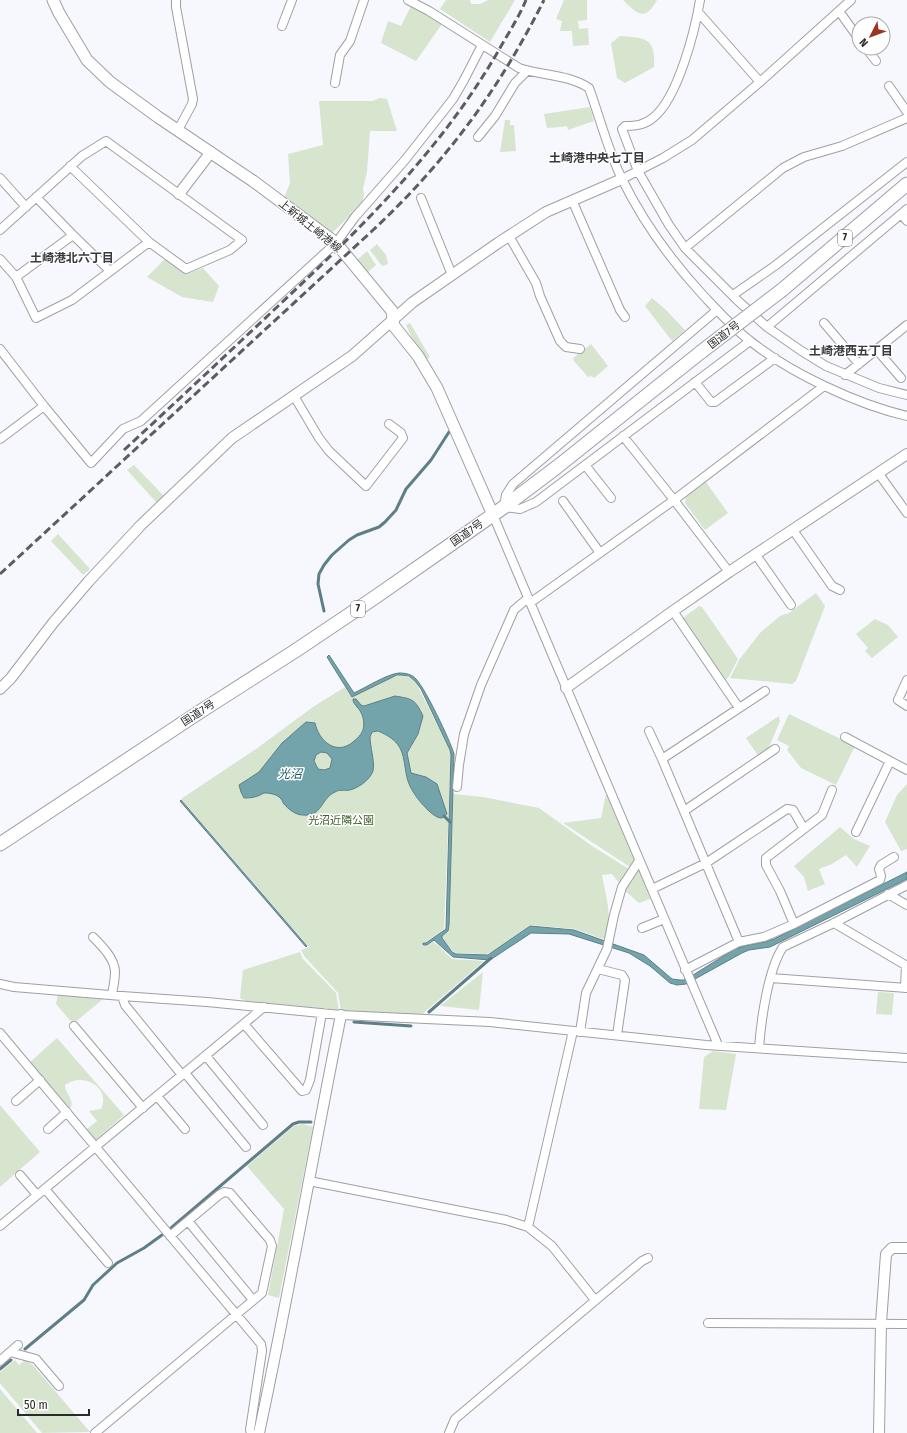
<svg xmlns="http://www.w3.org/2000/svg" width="907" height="1433" viewBox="0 0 907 1433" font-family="'Fira Sans Condensed','Noto Sans JP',sans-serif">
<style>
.green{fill:#d7e5cf}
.water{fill:#74a4ab;stroke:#5e7f85;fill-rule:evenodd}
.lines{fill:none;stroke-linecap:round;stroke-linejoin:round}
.stream{stroke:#5e7f85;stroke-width:3}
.minor-casing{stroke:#9f9fa5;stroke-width:10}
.tertiary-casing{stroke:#9f9fa5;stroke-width:12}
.secondary-casing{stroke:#9f9fa5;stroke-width:13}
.trunk-casing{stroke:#9f9fa5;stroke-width:15}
.minor{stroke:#fff;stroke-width:8}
.tertiary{stroke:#fff;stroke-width:10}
.secondary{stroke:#fff;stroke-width:11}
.trunk{stroke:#fff;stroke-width:13}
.rail{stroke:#5d5d60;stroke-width:3;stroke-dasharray:8 4;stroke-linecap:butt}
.trunk-bridge-casing{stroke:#9f9fa5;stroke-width:15;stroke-linecap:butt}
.trunk-bridge{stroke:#fff;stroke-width:13}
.labels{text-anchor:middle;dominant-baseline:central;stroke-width:3;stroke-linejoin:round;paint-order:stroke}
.shield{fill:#fff;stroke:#6a6a6b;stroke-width:1}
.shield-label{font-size:10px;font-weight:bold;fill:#2a2a2c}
.street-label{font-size:11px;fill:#2a2a2c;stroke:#fff}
.park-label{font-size:11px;fill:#44602e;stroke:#fff}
.neighbourhood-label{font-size:12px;font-weight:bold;fill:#39393e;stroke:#fff}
.water-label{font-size:12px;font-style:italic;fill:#145961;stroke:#fff}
</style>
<rect width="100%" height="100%" fill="#f7f7fe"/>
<path class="green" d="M446,0h24l1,4h9l8,-4h27l-25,42 -50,-33z
M564,0h23v20l-9,1 1,8 9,-1 1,17 -16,1 -1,-15h-12l2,-10 -6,-2z
M623,0h34c-12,22 -20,14 -34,0z
M411,6l31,18 -26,37 -35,-18 7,-22 13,5z
M620,36c25,2 36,1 34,31l-29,16 -8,-5 -6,-35z
M380,98l7,1 10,32h-27l-3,41 -4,17 1,5 -2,10 -31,30 -26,-22 -21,-14 6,-15 -2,-29 35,-9 -4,-44h54z
M590,107l4,14 -26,9 -1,-4 -6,1 -14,1 -3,-14z
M505,120h5v5h4l2,26 -16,1z
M377,244l9,11 2,9 -6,2 -12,-16z
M367,251l9,14 -9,8 -10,-13z
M165,259l22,15 16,-6 16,18 -6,16 -31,-5 -35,-20z
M652,298l14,12 19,20 -13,11 -27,-35z
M410,323l20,34 -5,3 -12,-20 -7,-15z
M591,344l17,22 -14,12 -3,-2 -3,1 -14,-16 -1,-3z
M134,465l30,31 -7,7 -30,-33z
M706,482l22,31 -23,17 -20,-27 1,-6z
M58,534l32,35 -7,6 -32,-34z
M816,593l9,13 -29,75 -4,3 -62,-6 9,-18 21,-27 20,-17 9,-3z
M699,606l3,1 36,52 -10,19 -3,2 -42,-62z
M875,619l13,6 10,12 -26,21 -7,-7 3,-3 -12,-14z
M401,675l10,3 4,3 35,69 1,5 -7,174 -19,14 -2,-1 -1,4h5l6,-4 6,4 13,13 32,2 -64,55 -79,-5 -3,-18 -33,-36 -4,-7 8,-3 -128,-148 75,-50 57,-42 32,-20 6,9 1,1 39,-19z
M789,714l66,32 -19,39 -35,-17 -14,-18 2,-4 -12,-6z
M779,716l1,5 -13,31 -8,5 -13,-19z
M907,784v65l-6,2 -16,-29 12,-27z
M453,794l30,3 56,11 53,38 37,23 -9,15 -8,-10 -10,1c4,23 11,41 3,63l-2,1 -28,-10 -45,-4 -38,27 -5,2 -31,-1c-6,-3 -12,-11 -14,-17l6,-4 1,-7z
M606,794l29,68 -5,5 -67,-44 38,-5z
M840,827l14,12 16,7 -13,21 -11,-12 -14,9 -13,5 6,15 -17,7 -4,-14 -10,-11z
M638,870l2,2 10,27 -11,4 -15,-13 11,-19z
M300,952l3,7 33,34 3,17 -93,-9 -6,-3 3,-28z
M483,972l-4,38 -39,-4z
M878,992l16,1 -2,22 -16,-1z
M58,995l45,4 -30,25 -17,-20z
M57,1038l67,77 -28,25 -9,-11 10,-8 -8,-10 12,-2c10,-20 -16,-38 -36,-24 0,8 9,14 6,22l-3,1 -39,-45z
M713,1051l23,3 -10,56 -27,-1 5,-52z
M0,1105l40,47 -40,35z
M303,1124l10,3 -34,171 -11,-3 16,-86 -37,-43 47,-40z
M15,1360l4,5 6,-5 8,5 57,67 -48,1 -42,-50v-11z
M0,1389l37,44h-37z"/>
<path class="water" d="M329,655l25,38c11,-5 33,-19 45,-20 6,0 13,1 17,6 9,9 34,61 38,75l-5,171 -1,6 -6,5v2l10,14 4,2 32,1 42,-29 44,4 70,25 28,24 8,1h4l9,-5 42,-26c13,-5 27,-5 39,-10l133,-67v7l-137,68 -21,3 -7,3 -56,31 -9,1 -7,-2 -20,-17 -21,-13 -60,-19 -38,-1 -41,27 -37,-3 -19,-17 -7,5h-4v-2h3l20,-14 5,-174 -1,-5 -29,-61 -6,-8 -6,-5 -8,-1h-4l-45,22 -25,-40z
M395,696c18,3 20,3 28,20l-5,18 -11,19 4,20 15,4 11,7 10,30c-2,1 -3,3 -5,4 -10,1 -29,-24 -32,-32 -6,-12 -4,-27 -10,-38 -5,-9 -13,-13 -22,-17l-6,1 -2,5c0,10 5,24 3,34 -3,9 -15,17 -23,19 -5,1 -10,-1 -15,2 -15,7 -12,25 -33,23 -6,0 -14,-6 -18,-11 -2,-2 -1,-3 -3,-5 -4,-5 -11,-6 -17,-6 -7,4 -12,5 -20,5l-3,-6 -2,-7 20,-13 23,-29 24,-21 9,1c4,18 21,33 38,19 4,-3 8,-7 10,-12 2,-8 0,-17 -6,-23 -2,-3 -4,-4 -4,-8h3l5,6 3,1zM321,752l6,1 5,6 -2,9 -6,2 -6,-1 -4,-8 2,-6z
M181,800l126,146 -1,1 -126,-146z"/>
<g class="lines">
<path class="stream" d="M324,611l-6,-27 1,-10 5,-9 8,-10 17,-15 8,-5 22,-8 6,-5 11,-12 10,-21 25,-29 18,-28
M444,816l6,6
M429,1012l62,-54
M354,1022l57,4
M171,1228l122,-104 6,-2h12
M25,1349l59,-49 9,-15 24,-22 27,-15 18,-13
M0,1369l11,-9"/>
<defs>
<path id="minor" d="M176,0v7l17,92 -1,5 -14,26
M408,0l21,11 90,57c23,8 49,6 70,20 11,30 19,63 33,91 21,43 48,80 80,115 15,16 30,33 47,46 41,33 107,64 158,76
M700,0c-5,31 -22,97 -46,117 -9,8 -18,9 -29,9l-3,3 16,42 31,54 16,23 52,52 30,27 33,23 26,16 53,22 28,7
M839,11l20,28
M698,12l62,70
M282,26l10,-26
M866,48l10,13
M335,83l5,-28 10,-14 14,-41
M889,86l18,26
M478,137l17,-21 20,-33 12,-12
M70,166l79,76
M0,178l26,29
M622,179l41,-21 29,-18 68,-58 91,-82
M36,197l37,38
M421,198l31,77
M572,200l48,110 5,7
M901,214l6,7
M0,230l82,-74 24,-15 136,99 -12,10 -44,19 -37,-27 -77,58 -36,18 -20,-41 57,-42 37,36
M509,236l27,47 4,13 20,45 6,6 14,2
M685,248l98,-80 21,-11 38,-11 65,-28
M0,259l16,18
M733,295l43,-30 131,-103
M717,310l-204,174 -7,11 -2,12 16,2 16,-7 214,-161
M824,323l35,41
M767,327l140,-118
M0,349l44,57 -44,33
M876,349l25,29
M845,375l62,-50
M695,382l16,20h4l60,-44
M294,396l25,42 10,13 37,35 37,-48 -2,-5 -12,-9
M44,406l47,57 32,-34 18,-8 195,-178 19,-26 50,-57 48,-61 11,-19 18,-35
M623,436l51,64 55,72
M585,465l26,33
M879,474l28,39
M563,501l37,52
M493,515l225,530
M793,530l39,56 8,4
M756,555l35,50
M530,603l144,-103 150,-114
M673,611l66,97
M907,680l-9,20 9,6
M649,731l13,28
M845,737l62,33
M457,787l2,-22 5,-31 17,-49 33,-75 14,-12
M684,811l91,-62
M856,832l34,-71
M652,889l54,-26 81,-54 6,1 11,19
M888,894l19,11
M834,923l73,43
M794,924l-14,-33 -14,-26v-7l56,-43 10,-25
M642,928l22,-9
M93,937c9,9 22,22 22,35 0,8 -2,16 -3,23
M739,942l-77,-183 103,-68
M602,970l20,5 3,5 -8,55
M685,970l54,-28 25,-5 30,-13 86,-44 1,-4 -2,-7 2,-4 13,-8
M771,978l136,10
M0,984l14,3 108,9 85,6 134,13 149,7 216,23 201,13
M905,988l1,-23
M122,996l3,9 57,70
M244,1024l58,67 4,-1 4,-10 12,-67
M74,1026l69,82
M580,1032l6,-39 21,-44 7,-34 8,-28 17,-26
M0,1033l261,311 1,7 -12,79 1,3
M759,1048c2,-27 9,-79 24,-101l51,-24 73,-38
M206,1056l57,69
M185,1073l61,74
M157,1096l28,33
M16,1101l24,-21
M48,1129l19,-17
M20,1175l17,20
M309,1181l197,39 22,7 24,19 43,54
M45,1189l63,74
M188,1221l65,79
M0,1226l264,-219
M528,1227l45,-196
M708,1323l199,1
M10,1352l8,-7
M0,1361l10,-9 26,7 23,27
M95,1433l167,-140 10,-47 -2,-6 -40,-47 -6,-1 -5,3 -49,41
M449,1433l6,-14 187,-158 6,-3"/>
<path id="tertiary" d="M179,194l32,-42
M566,688l107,-77 56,-39 178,-118
M0,689l11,-11 42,-55 36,-42 52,-56 91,-87 120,-82 61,-54 85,-59 48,-31 76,-33
M259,1433c30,-139 54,-279 82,-418
M879,1433l2,-110 5,-69 6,-6h15"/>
<path id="secondary" d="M53,0l6,13 28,47 23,22 48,35 95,64 83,62 56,68 2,15 24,30 19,32 56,127"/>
<path id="trunk" d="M782,290l125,-106
M0,844l198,-131 97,-62 76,-51 79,-55 54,-38 53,-40 144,-115"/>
</defs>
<use href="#minor" class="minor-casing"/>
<use href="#tertiary" class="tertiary-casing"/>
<use href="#secondary" class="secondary-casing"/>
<use href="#trunk" class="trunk-casing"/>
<use href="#minor" class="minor"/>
<use href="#tertiary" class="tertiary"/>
<use href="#secondary" class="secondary"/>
<use href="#trunk" class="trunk"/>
<path class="rail" d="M124,450c51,-47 101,-94 152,-142 85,-80 165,-157 224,-260 9,-16 19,-31 26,-48
M0,574l372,-343c73,-68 127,-141 172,-231"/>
<defs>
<path id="trunk-bridge" d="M701,352l81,-62"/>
</defs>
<use href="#trunk-bridge" class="trunk-bridge-casing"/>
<use href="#trunk-bridge" class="trunk-bridge"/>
</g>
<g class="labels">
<g class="shield">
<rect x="838" y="230" width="14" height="16" rx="3"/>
<rect x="351" y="601" width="14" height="16" rx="3"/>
</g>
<g class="shield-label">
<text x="845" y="238">7</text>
<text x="358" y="609">7</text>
</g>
<g class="street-label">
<text transform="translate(310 226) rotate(39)">上新城土崎港線</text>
<text transform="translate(724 335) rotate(-38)">国道7号</text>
<text transform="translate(467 533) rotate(-35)">国道7号</text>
<text transform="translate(198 713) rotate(-33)">国道7号</text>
</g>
<g class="park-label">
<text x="341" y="820">光沼近隣公園</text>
</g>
<g class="neighbourhood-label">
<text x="597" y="158">土崎港中央七丁目</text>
<text x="72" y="258">土崎港北六丁目</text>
<text x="851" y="351">土崎港西五丁目</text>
</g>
<g class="water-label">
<text x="290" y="774">光沼</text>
</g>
</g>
<g transform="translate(871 36) rotate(228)"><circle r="19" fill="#ffffff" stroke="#aaaaab"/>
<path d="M0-3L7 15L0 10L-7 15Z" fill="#9d341c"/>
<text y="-6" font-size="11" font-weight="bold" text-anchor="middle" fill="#2a2a2c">N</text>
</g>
<path d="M18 1409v6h71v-6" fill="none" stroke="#2a2a2c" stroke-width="2"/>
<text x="24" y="1409" font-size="12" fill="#2a2a2c" stroke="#ffffff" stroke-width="3" paint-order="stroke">50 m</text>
</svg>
